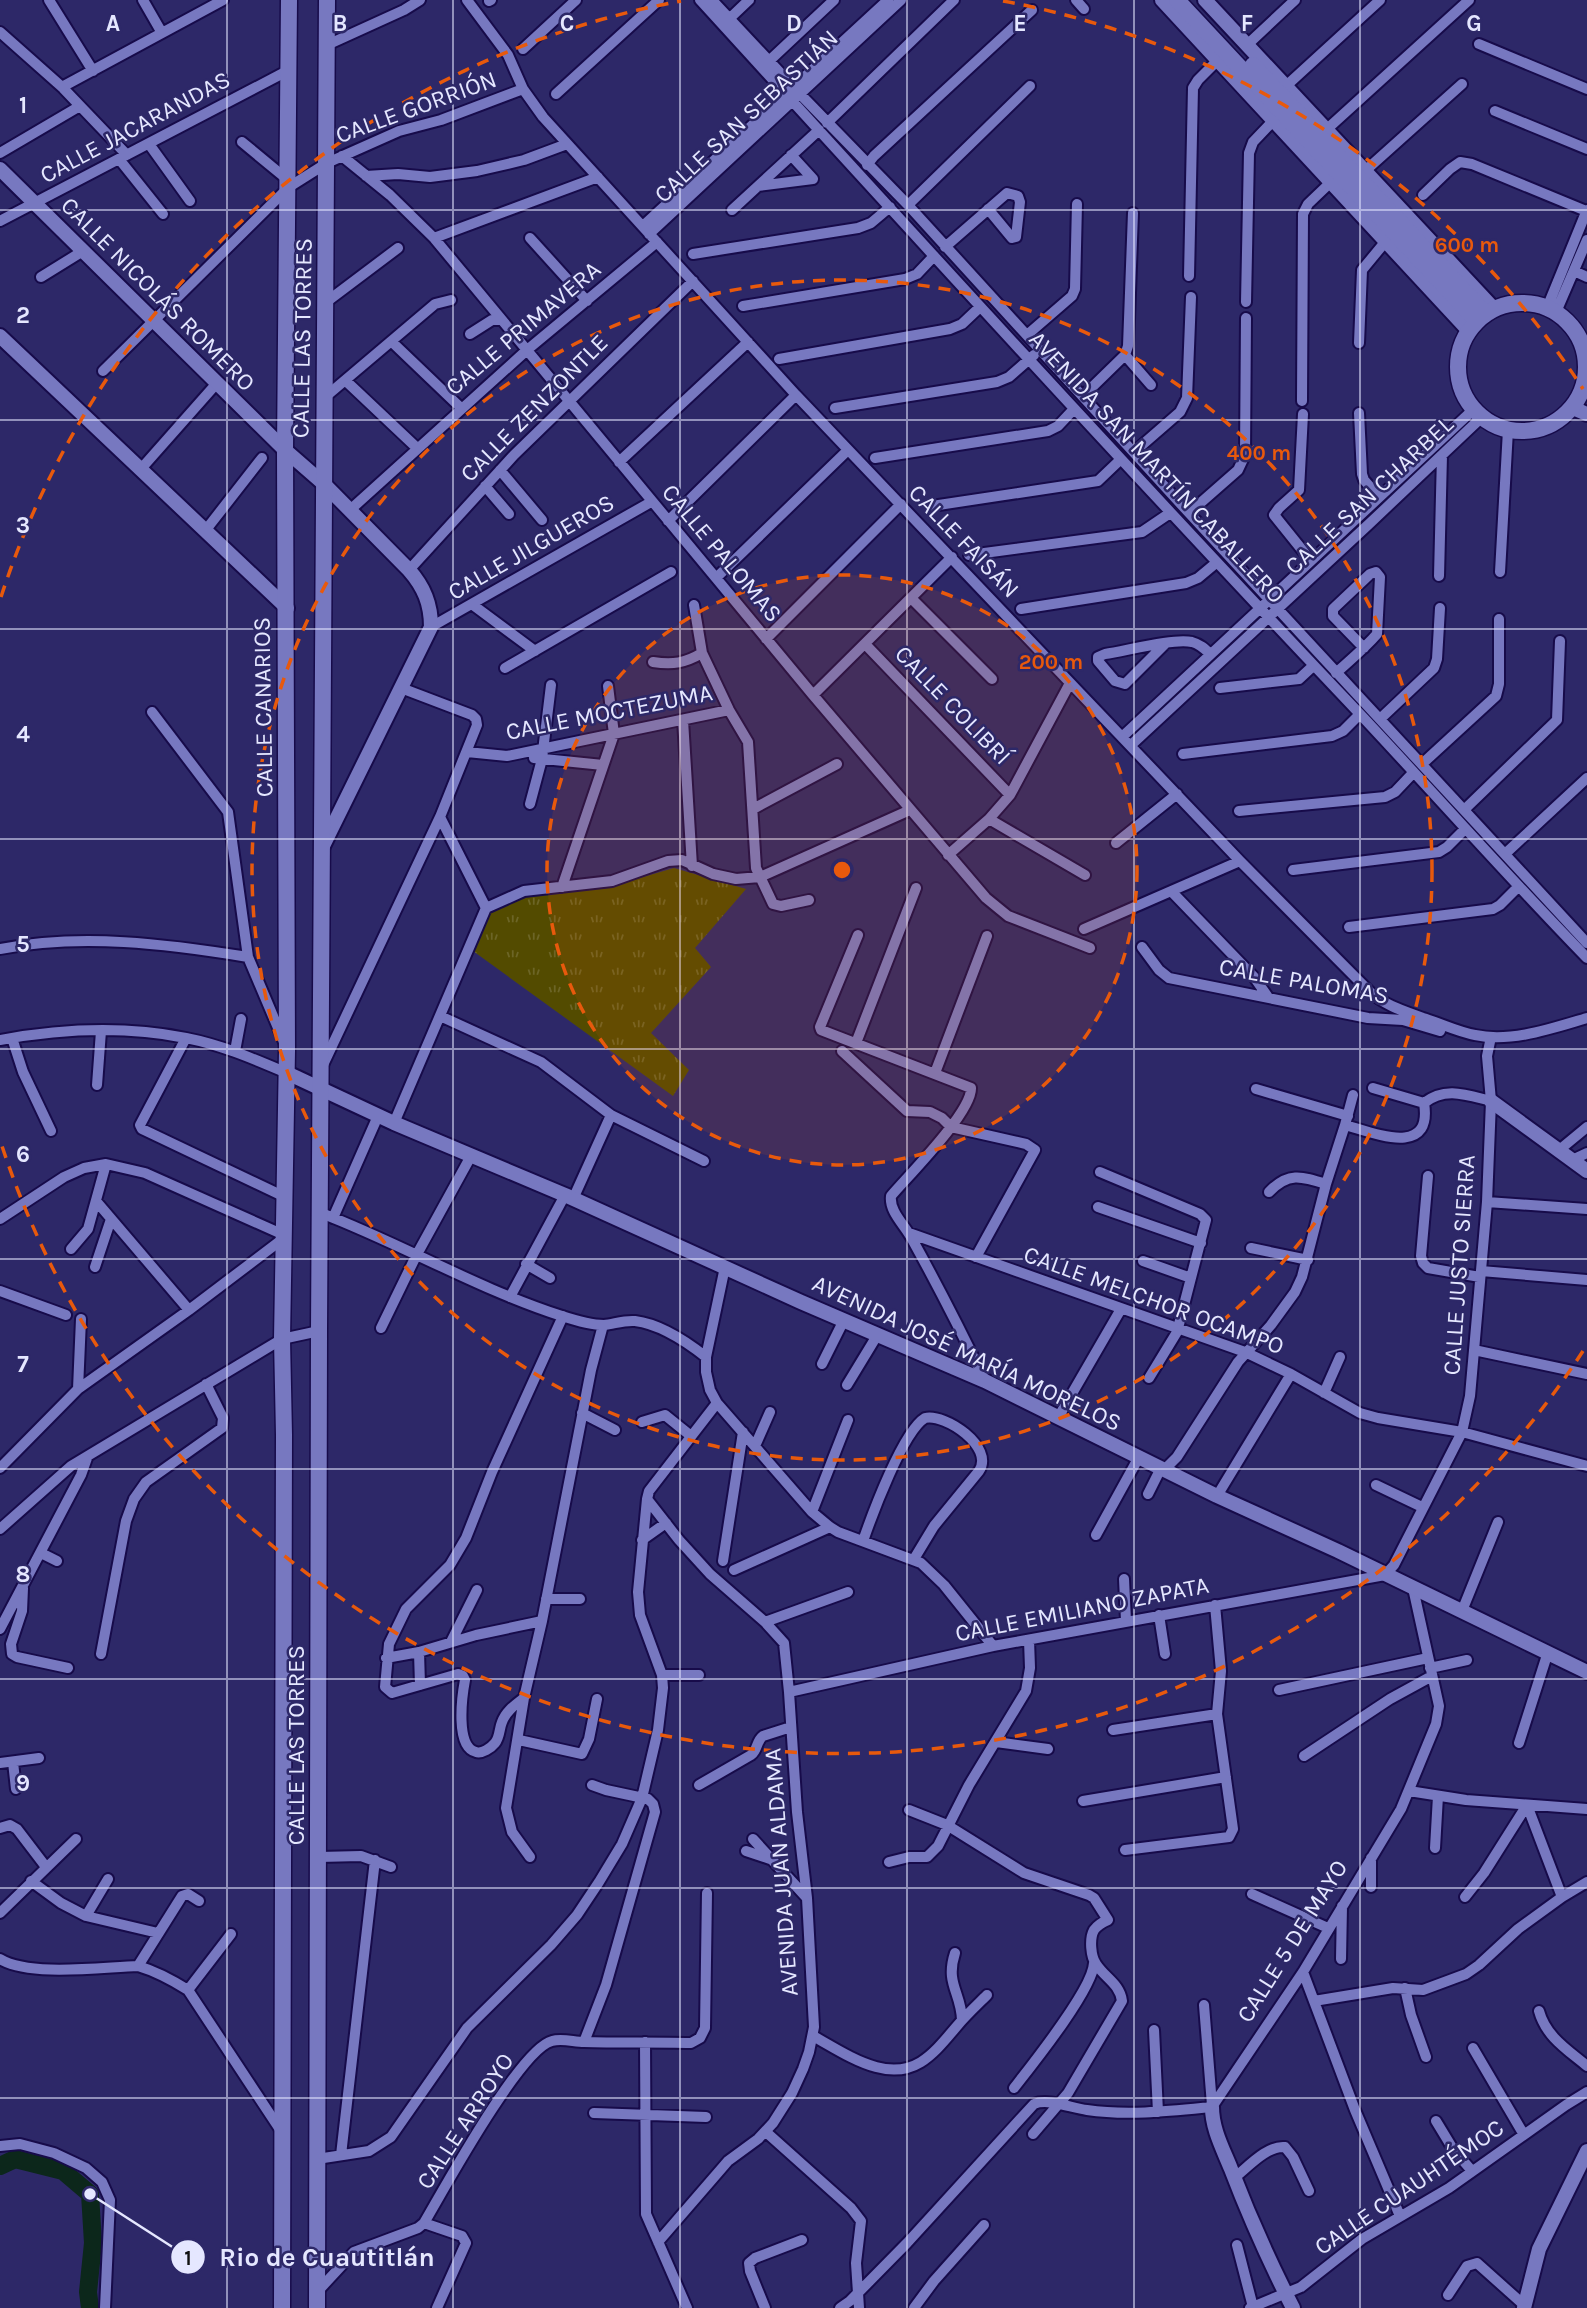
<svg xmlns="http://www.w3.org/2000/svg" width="1587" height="2308" viewBox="0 0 1587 2308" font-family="Karla,sans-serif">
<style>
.grass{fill:url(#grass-tufts)}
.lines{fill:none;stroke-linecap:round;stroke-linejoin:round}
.river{stroke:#0c271b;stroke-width:18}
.minor-casing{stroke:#170b4a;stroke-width:14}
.tertiary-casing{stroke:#170b4a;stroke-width:18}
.secondary-casing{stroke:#170b4a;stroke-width:19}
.minor{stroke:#7778c0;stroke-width:10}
.tertiary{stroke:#7778c0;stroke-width:14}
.secondary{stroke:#7778c0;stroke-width:16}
.grid{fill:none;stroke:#e5e7ff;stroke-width:2;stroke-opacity:0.55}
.ring{fill:none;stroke:#e8590c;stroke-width:3.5;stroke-dasharray:12 9}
.labels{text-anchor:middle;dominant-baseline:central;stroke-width:5;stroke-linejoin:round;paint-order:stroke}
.street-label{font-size:24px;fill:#e5e7ff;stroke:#2d2868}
.grid-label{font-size:23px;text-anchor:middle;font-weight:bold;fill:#e5e7ff;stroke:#2d2868;stroke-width:5;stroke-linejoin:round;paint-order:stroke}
.centre{fill:#e8590c;stroke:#2d2868;stroke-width:3.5}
.ring-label{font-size:21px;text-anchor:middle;font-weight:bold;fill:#e8590c;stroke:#2d2868;stroke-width:5;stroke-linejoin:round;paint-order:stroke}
.leader{fill:none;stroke:#e5e7ff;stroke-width:2.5}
.callout-dot{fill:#e5e7ff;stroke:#2d2868;stroke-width:2.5}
.mark-label{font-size:21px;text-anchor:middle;font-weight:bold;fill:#111}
.callout-label{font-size:26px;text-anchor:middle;font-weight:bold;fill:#e5e7ff;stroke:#2d2868;stroke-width:5;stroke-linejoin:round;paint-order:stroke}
</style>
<defs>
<pattern id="grass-tufts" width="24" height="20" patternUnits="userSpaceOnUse" patternTransform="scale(1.75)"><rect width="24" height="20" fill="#534b00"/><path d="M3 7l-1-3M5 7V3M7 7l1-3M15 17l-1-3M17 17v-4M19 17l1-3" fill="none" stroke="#6c6526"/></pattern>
</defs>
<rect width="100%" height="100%" fill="#2d2868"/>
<path class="grass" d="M674,868l72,21 -51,59 16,19 -60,66 38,37 -16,26 -200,-145 18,-40 27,-13 91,-11z"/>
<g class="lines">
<path class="river" d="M0,2166l15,-7 48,12 27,23 3,49 -5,49 2,16"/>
<defs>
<path id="minor" d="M49,0l44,71
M143,0l19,33
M467,0l41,55 15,34 20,28 253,278 444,466 130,131c16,14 34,19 53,26 17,5 35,14 52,17 36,8 78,-7 112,-17
M700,0c218,239 436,478 659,713 76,81 150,165 228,245
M712,0l88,94 108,111 281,308 398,430
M1076,0l8,9
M489,1l2,-1
M729,19l20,-19
M0,32l62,55 65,68
M1479,44l108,45
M327,45l77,-35 16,-10
M1247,45l48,-45
M523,49l53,-49
M769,61l65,-61
M1286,86l94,-86
M62,87l161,-87
M556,94l103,-94
M1495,111l92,38
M827,123l127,-123
M1326,130l143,-130
M242,142l46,38
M149,144l41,57
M0,153l80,-47
M791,155l22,24
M342,156l48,39 44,43 379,457 173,203 22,18 82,32
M119,159l44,55
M867,165l7,-9 158,-146
M1365,171l97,-87
M366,176l32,-2 32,3 47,-6 47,-11 43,-16
M758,186l55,-7
M1423,195l27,-26 10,-7 12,2 114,47
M908,205l122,-119
M732,210l87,-80
M0,221l289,-151
M643,226l245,-226
M649,234l252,-234
M434,238l164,-61
M530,238l57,63
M945,247l62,-54 11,3 2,6 -4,35 -4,1 -24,-29
M693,254l165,-26 13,-5 19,-16
M1574,271l13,6
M1189,276l4,-188 5,-8 20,-20
M41,277l42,-26
M1246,302l3,-149 4,-11 21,-22
M325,303l73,-55
M743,306l162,-27 12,-5 17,-18
M1547,308l40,-98
M1556,312l31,-72
M470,334l22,-14h10
M1027,335l45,-39 3,-7 2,-85
M392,342l69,66
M1359,343l3,-73 24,-29
M1125,355l26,30
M779,359l171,-30 12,-5 18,-17
M103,371l186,-184 38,-24 72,-32 42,-11 82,-31
M346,381l71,67
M1083,396l42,-41 3,-9 5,-133
M324,398l111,-94 16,-4
M1302,401l1,-187 5,-10 23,-22
M835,408l162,-26 12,-5 25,-22
M1359,413l3,61 2,6 15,17
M1303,414l-4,76 -20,18 -5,7 37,46
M1134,452l46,-40 7,-14 4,-101
M875,458l173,-27 10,-5 16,-17
M619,462l129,-120
M140,470l77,-87
M500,470l42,50
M485,486l24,28
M932,506l166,-25 22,-21
M350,510l177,-160 130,-108
M1189,513l49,-43 7,-15 1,-137
M668,521l128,-126
M205,531l57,-73
M969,555l173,-23 28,-19
M409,570l105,-115 179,-174
M1500,572l8,-142
M1439,576l3,-121
M716,578l132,-128
M911,598l81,81
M473,605l62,46
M694,605l8,48 27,57 19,32 8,126 17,36 8,2 28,-6
M1021,609l165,-26 12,-5 18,-15
M431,627l220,-125
M766,639l135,-135
M1165,644l-40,40 -10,-3 -17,-20v-4l7,-3c21,-3 68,-16 87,-12 8,2 13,7 18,12
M866,645l144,150
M653,662c20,3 32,1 49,-9
M505,668l166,-96
M1336,673c14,-13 29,-25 41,-39l3,-57 -4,-5 -6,2 -37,35v7l31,32
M1220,688l79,-9 14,-13
M813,695l139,-138
M152,712l76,100 20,145
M1380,719l54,-51 3,-9 3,-51
M683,720l9,146
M1122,737l352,-328
M1131,745l238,-221 113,-107
M467,752l40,4 222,-46
M1183,754l149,-18 11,-5 17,-17
M534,758l69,7
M1422,764l74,-68 3,-12v-65
M530,804l12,-45 9,-74
M753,809l84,-45
M1465,809l92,-89 3,-79
M1239,811l146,-14 10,-5 18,-19
M440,817l46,91
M989,819l96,56
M1116,843l61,-49
M1506,853l81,-75
M948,855l41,-36 21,-24 60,-112
M1293,870l146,-18 8,-5 18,-18
M562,887l52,-153 -6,-48
M1172,892l82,85 14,20
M1349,927l144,-18 7,-4 18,-18
M1084,929l156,-68
M858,935l-38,92 1,3 150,58c1,24 -63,88 -80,108 -2,16 14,29 21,43 26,47 50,94 73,142
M1142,947l17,23 10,8 199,40 35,2 37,11
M0,949c81,-16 167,-5 248,8l36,85
M440,1016l101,46 70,53 93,46
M12,1038l11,34 28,59
M186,1038l-46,87 2,4 143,68
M0,1040c60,-11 126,-14 186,-2 36,7 68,21 101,35
M856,1043l60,-155
M235,1051l6,-32
M842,1051l65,60 23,1 12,6 9,9 75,17 9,6 -59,107
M322,1067l118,-250 37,-92 -1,-6 -4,-4 -71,-27
M935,1073l52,-137
M97,1085l4,-54
M1373,1088l51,15c21,-17 43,-8 67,-2
M1256,1089l92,27
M394,1123l92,-215 38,-17 88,-10 56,-20 14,-1 31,14 23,5 24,-2 150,-67
M1345,1125c29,8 88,33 79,-22
M1558,1151l29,-24
M1572,1160l15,-7
M1100,1172l100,42 6,6 -29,112 -28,46
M1428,1176l-7,80 2,7 5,5 52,9
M1269,1192c19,-20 32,-16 57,-8
M573,1199l38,-84
M96,1201l93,109
M1487,1202l100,7
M1098,1207l103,36
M321,1213c81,31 157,76 241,103 12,4 28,9 42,9 10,-1 20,-5 31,-4 25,3 52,21 71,36
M333,1218l45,-102
M0,1219l64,-42 20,-9 22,-4 39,9 139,62
M909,1233l336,119 46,22 69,39 18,5 84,14 125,34
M1251,1248l57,12
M71,1249l17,-20 18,-65
M1143,1261l48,17
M526,1264l24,14
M95,1267l16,-48
M725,1267l-19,90v15l4,18 7,13 95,109 18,15 8,5 83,31 23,22 49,61
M1481,1271l106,9
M0,1291l66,24
M510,1297l55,-102
M381,1328l35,-72 55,-100
M1474,1350l113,24
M822,1364l22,-44
M847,1385l31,-51
M78,1389l3,-70
M1324,1393l16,-36
M582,1413l33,17
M1059,1416l62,-107
M642,1422l23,-7 26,21
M755,1446l15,-34
M0,1468l78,-79 111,-79 95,-72
M1164,1470l13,-13 61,-95 33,-37 24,-33 7,-15 24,-93 19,-59 8,-30
M1376,1485l46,22
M1148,1494l13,-26
M1217,1496l74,-122
M647,1499l32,41 31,34 55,48 19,21 5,49 8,120 10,86 7,129 -5,25 -6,17 -11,24 -19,30 -15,16 -30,22 -70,81
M812,1512l36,-92
M0,1529l71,-63 211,-127 37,-8
M1096,1535l43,-78
M642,1540l24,-17
M863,1541c9,-26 40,-110 62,-123 20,-5 70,29 54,53l-45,55 -20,33
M41,1553l16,8
M723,1561l20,-129
M734,1570l96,-43
M1124,1579l2,42
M23,1588l-1,23 -11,33 1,10 5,3 51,11
M546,1599h34
M1462,1611l36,-89
M1159,1615l6,39
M765,1622l83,-30
M0,1629l81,-154 6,-17
M451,1642l26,-52
M419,1652l1,33
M101,1654l25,-133 8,-22 12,-17 76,-54 1,-10 -17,-34
M386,1658l33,-6 57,-17 66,-14
M1430,1668l37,-8
M662,1675h37
M1279,1690l149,-32
M789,1692l204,-46 392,-71 9,-10 68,-133 8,-36 17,-194 4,-101 -4,-45 4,-19
M524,1698c-9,7 -18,13 -22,24 -3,7 -2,15 -7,21 -4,5 -13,11 -19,9 -21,-5 -14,-56 -11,-72l-2,-4 -5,-2 -66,19 -7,-6 4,-43 17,-35 44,-44 16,-27 26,-66 71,-156
M1113,1730l104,-16
M519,1740l63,14 7,-15 8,-40
M996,1742l52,7
M1519,1743l29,-91
M1304,1756l86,-57 42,-23
M13,1762l3,27
M0,1763l39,-5
M699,1785l52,-30c7,-5 5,-14 12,-19l28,-9
M1409,1791l57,9 121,9
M1083,1801l143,-24
M1527,1805l35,92
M909,1810l38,15 77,48 65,22 5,3 14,22c-5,2 -11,6 -14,10 -5,9 -3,27 2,34 9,14 24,20 26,37l-54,92 -35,41
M0,1828l10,-3 7,4 29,38
M753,1839l54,59
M1435,1848l3,-52
M1125,1850l104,-13 4,-8 -16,-115 4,-43 -6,-66
M746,1851l24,8
M319,1857l42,-1 30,11
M530,1857l-18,-25 -6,-24 18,-110 18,-77 49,-251 12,-45
M1371,1858v29
M889,1862l20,-5h18l11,-11 31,-61 57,-94 4,-23 -1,-28
M31,1881l30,22 25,13 72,17
M1252,1894l76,34
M1465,1897l19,-24 43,-68
M0,1913l76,-74
M86,1916l22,-37
M955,1953c-10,31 6,39 7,67
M0,1959c30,18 102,8 138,7 17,5 34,14 50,24l93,141
M1341,1959l1,-53
M138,1966l44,-70 6,-2 11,7
M1303,1972l52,138 45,106
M1405,1988l6,27 15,42
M188,1990l43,-56
M1314,2001l79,-13 30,2 43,-16 13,-9 39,-36 44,-32 25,-15
M1204,2005l8,100
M1539,2011c7,26 29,39 48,55
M1154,2030l4,82
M813,2036c20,11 41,25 63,31 40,11 58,-14 81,-41 9,-11 20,-21 30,-31
M584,2042l22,-57 49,-173 -2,-8 -5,-5 -42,-9 -14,-5
M645,2042l1,172 41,94
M1473,2048l51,87
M1014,2088c18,-23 79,-99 80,-125
M1212,2107l91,-135 98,-163 35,-85 3,-18 -26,-118
M594,2113l112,4
M1436,2121l17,28 19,22
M766,2132l85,76 10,13 -5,42 3,45
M0,2146l20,-2 34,9 32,15 16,14 8,18 -5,108
M341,2155l34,-295
M317,2159l52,-8 22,-14 76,-109 84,-83 26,-30 22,-33 23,-38 20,-46 16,-68 5,-42 -1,-13 -22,-60 -2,-23 9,-93 2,-8 68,-88
M1234,2178c13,-10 33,-33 51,-31l8,10 16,34
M424,2223l38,13 4,7 -29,65
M1237,2245l16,62
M317,2292l37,-40 64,-24 6,-5c20,-34 96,-174 128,-182 10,-3 22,1 32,1 36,1 71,0 107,1l9,-5 5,-10 2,-135
M1448,2295l19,-29 10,-3 47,42
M765,2308l-15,-37 -1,-8 6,-5 47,-18
M840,2308l10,-7 57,-58 127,-139c14,-6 37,4 53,6 41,6 84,1 125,-3
M914,2308l20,-27 50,-56
M1250,2308l51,-21 61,-48 87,-51 117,-83 21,-13"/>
<path id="tertiary" d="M1162,0l307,331
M1205,0l289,309
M0,169l285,281 39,34 85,86c15,17 22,34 22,57l-109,221
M0,336l287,272
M1586,376l1,1
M1573,408l14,6
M287,1073l107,50 171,72 236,107 184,79 232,115 121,55 249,121
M1491,1101l96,70
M1212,2107c0,22 11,42 19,62 18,47 39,94 62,139
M1524,2308l15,-59 48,-98"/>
<path id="secondary" d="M1177,0l300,321
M1253,65l233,249
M1458 367a64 64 0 1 1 128 0a64 64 0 1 1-128 0Z
M282,2308l2,-873 -2,-96 5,-288 -2,-601 4,-450
M317,2308l2,-977 8,-1331"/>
</defs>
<use href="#minor" class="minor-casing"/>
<use href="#tertiary" class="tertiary-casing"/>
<use href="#secondary" class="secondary-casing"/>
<use href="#minor" class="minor"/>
<use href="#tertiary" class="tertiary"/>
<use href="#secondary" class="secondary"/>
</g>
<path class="grid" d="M227,0v2308M453,0v2308M680,0v2308M907,0v2308M1134,0v2308M1360,0v2308M0,210h1587M0,420h1587M0,629h1587M0,839h1587M0,1049h1587M0,1259h1587M0,1469h1587M0,1679h1587M0,1888h1587M0,2098h1587"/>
<circle cx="842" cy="870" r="295" fill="#e8590c" fill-opacity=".12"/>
<g class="ring">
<circle cx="842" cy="870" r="295"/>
<circle cx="842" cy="870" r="590"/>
<path d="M1583 1351A884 884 0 0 1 1 1143M1 597A884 884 0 0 1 681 1M1003 1A884 884 0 0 1 1583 389"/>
</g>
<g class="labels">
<g class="street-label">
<text transform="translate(416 107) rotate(-20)">CALLE GORRIÓN</text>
<text transform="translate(746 116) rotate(-43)">CALLE SAN SEBASTIÁN</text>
<text transform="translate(135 127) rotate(-28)">CALLE JACARANDAS</text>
<text transform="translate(158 294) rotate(45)">CALLE NICOLÁS ROMERO</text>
<text transform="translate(523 328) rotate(-40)">CALLE PRIMAVERA</text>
<text transform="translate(302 338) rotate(-89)">CALLE LAS TORRES</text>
<text transform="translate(534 408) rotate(-45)">CALLE ZENZONTLE</text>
<text transform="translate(1157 467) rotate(47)">AVENIDA SAN MARTÍN CABALLERO</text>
<text transform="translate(1369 495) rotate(-43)">CALLE SAN CHARBEL</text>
<text transform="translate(964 541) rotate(46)">CALLE FAISÁN</text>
<text transform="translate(531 547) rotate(-30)">CALLE JILGUEROS</text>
<text transform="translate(722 553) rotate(50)">CALLE PALOMAS</text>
<text transform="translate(953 705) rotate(46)">CALLE COLIBRÍ</text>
<text transform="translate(263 707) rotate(-91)">CALLE CANARIOS</text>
<text transform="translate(609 712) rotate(-11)">CALLE MOCTEZUMA</text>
<text transform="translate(1304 981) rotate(10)">CALLE PALOMAS</text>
<text transform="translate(1459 1265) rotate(-86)">CALLE JUSTO SIERRA</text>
<text transform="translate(1154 1300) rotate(20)">CALLE MELCHOR OCAMPO</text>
<text transform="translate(967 1353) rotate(25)">AVENIDA JOSÉ MARÍA MORELOS</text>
<text transform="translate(1082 1609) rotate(-11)">CALLE EMILIANO ZAPATA</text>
<text transform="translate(296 1745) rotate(-90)">CALLE LAS TORRES</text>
<text transform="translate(781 1872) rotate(-94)">AVENIDA JUAN ALDAMA</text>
<text transform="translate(1292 1941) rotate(-58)">CALLE 5 DE MAYO</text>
<text transform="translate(465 2121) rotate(-57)">CALLE ARROYO</text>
<text transform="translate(1409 2187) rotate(-34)">CALLE CUAUHTÉMOC</text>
</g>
</g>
<g class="grid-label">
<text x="113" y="31">A</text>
<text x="340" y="31">B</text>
<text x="567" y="31">C</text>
<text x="794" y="31">D</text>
<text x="1020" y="31">E</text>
<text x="1247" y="31">F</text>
<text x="1474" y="31">G</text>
<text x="23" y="113">1</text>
<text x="23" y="323">2</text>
<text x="23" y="533">3</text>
<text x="23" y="742">4</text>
<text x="23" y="952">5</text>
<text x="23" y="1162">6</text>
<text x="23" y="1372">7</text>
<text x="23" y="1582">8</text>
<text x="23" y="1791">9</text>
</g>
<circle cx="842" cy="870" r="10" class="centre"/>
<g class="ring-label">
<text x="1467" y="252">600 m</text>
<text x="1259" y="460">400 m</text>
<text x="1051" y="669">200 m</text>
</g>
<path class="leader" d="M90 2194L188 2257"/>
<g class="callout-dot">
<circle cx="90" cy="2194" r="7"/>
<circle cx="188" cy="2257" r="18"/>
</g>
<g class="mark-label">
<text x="188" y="2265">1</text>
</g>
<g class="callout-label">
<text x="327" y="2266">Rio de Cuautitlán</text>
</g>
</svg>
